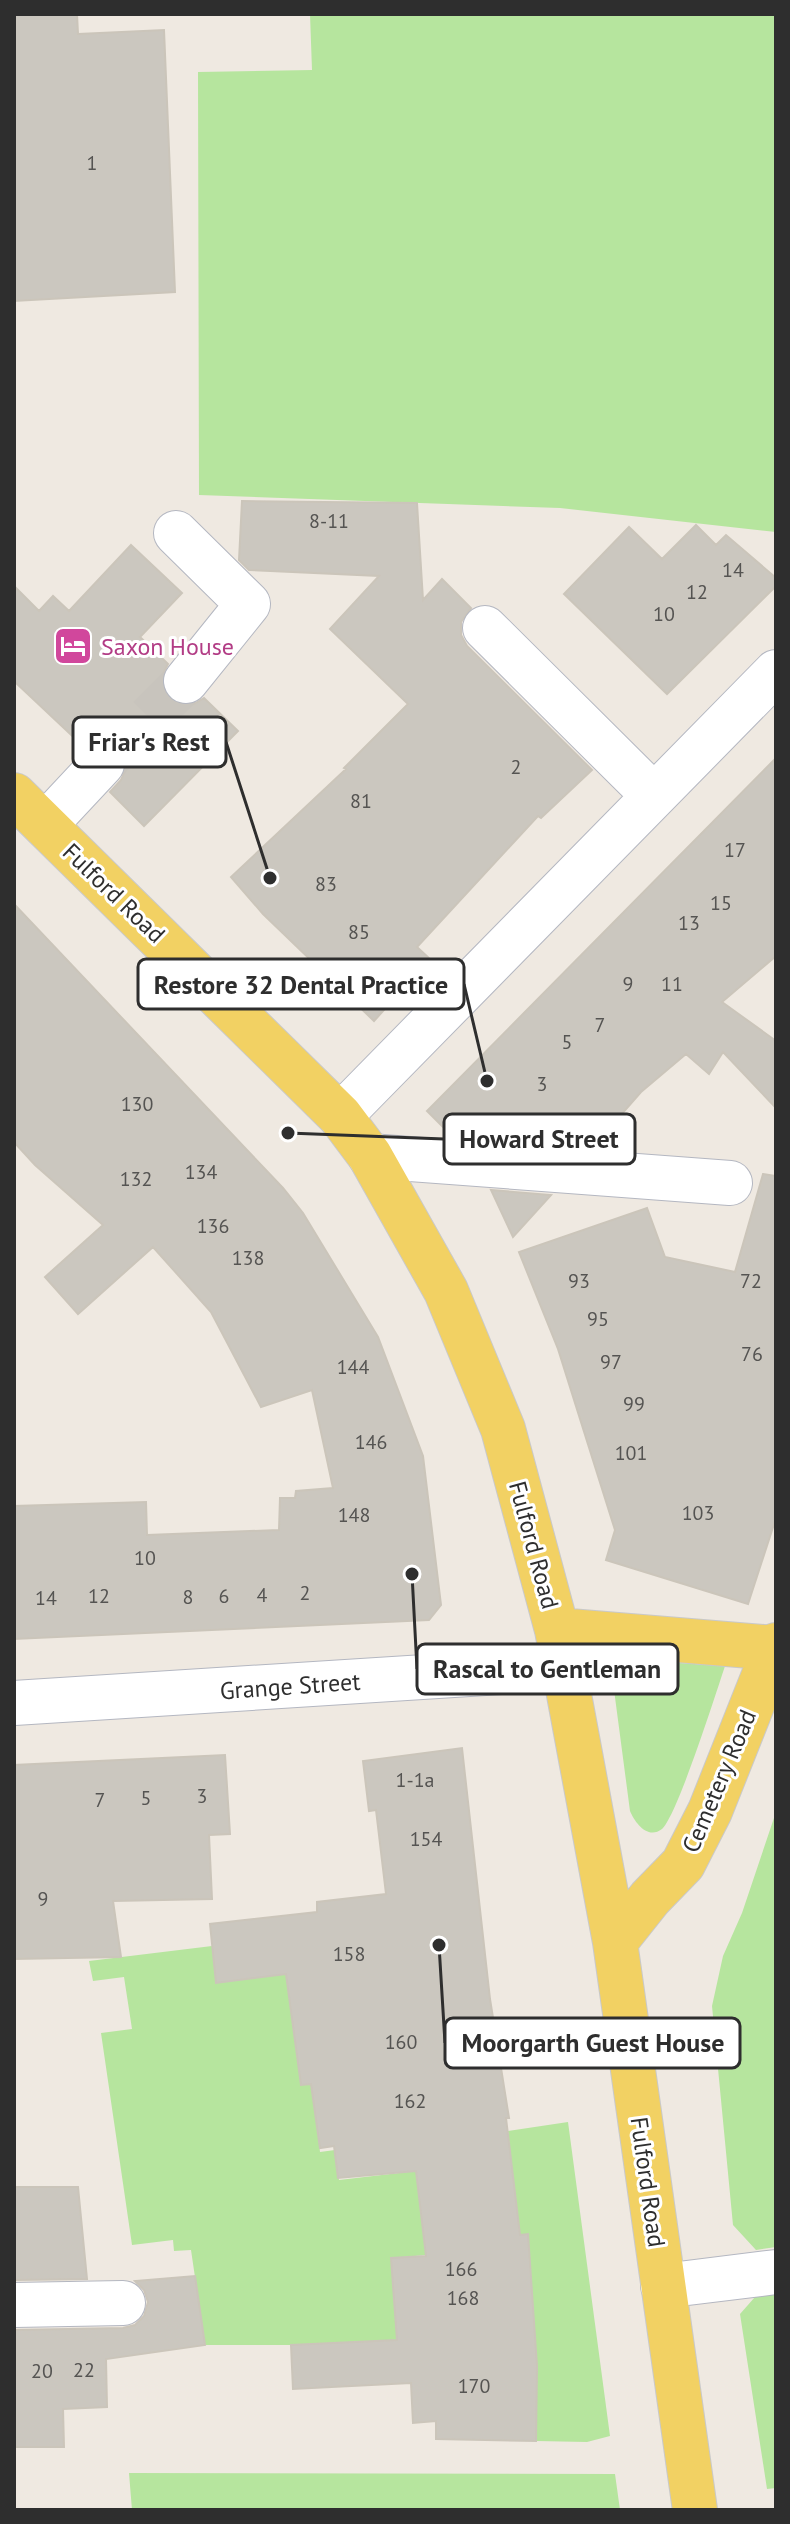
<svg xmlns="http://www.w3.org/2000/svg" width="790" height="2524" viewBox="0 0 790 2524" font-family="'PT Sans',sans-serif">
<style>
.green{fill:#b6e59e;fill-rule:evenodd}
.building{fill:#cbc7bf;stroke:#cbc5ba;stroke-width:2}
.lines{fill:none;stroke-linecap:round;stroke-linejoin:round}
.minor-tunnel{stroke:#c8c4bd;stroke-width:44;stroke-dasharray:44 22;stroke-linecap:butt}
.minor-casing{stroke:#b4b7c1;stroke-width:46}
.major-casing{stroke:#c9c9c9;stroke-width:46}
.minor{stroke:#fff;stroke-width:44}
.major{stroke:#f2d163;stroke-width:44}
.labels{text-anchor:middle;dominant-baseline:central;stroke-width:6;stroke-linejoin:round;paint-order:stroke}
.number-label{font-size:20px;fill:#555452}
.hotel-label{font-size:24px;fill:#b23c85;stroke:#fff;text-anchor:start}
.street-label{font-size:24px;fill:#2e2e2e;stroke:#fff}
.leader{fill:none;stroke:#2e2e2e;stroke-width:3}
.callout-dot{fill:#2e2e2e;stroke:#fff;stroke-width:3}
.callout{fill:#fff;stroke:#2e2e2e;stroke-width:3}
.callout-label{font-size:26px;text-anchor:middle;font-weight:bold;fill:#2e2e2e}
</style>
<rect width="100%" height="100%" fill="#efe9e1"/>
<path class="green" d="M310,14h466v518l-216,-24 -361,-13 -1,-423 114,-2z
M618,1659l107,7c-9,27 -48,150 -63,163 -14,11 -27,-6 -32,-18l-19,-144 7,-1z
M776,1812v435l-20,3 -23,-25 -21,-219 11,-50 19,-43z
M212,1946l4,37 85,-11 11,69 -17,2 6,42 11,-1 8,68 15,-2 4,30 77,-9 4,35 95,-11 -7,-64 60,-9 42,314 -23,6 -51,-1 1,-86h-49l-2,-19 -195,9h-86l-14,-95 -17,1 -1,-11 -41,5 -31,-212 31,-4 -8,-52 -31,4 -4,-20zM528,2234l6,85 -142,-61 34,-3 -1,-13z
M776,2294v194l-9,1 -27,-175 15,-17z
M129,2473l486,1 5,36h-488z"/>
<path class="building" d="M14,14h63l1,20 86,-4 11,262 -161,9z
M242,501l175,2 6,97 19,-21 29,29 -10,14v13l6,11 125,124 -51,48 -3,-2 -121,131 13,12 -56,62 -111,-107 -32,-37 115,-108 -2,-1 64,-64 -78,-75 49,-53 -130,-6 -10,-10z
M696,525l20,20 10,-10 50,43v8l-109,108 -103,-100 65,-67 33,32z
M131,545l51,48 -42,44 28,27 -6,12 1,15 8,10 10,4 13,-1 10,-6 34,33 -94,95 -34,-34 11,-12 5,-11v-13l-6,-10 -13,-6h-13l-10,7 -70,-66v-95l25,25 14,-15 16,15z
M776,758v198l-54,46 54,39v67l-53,-56 -14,22 -23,-20 -45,38 -49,56 -139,-11 -26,-26z
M14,904l269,284 20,25 75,124 45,119 18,149 -12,15 -415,19v-133l132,-4 1,33 132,-5 1,-32h15l1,-7 37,-3 -21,-98 -51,17 -50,-95 -58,-65 -75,67 -33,-37 58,-52 -68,-60 -21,-23z
M763,1174l13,2v342l-28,86 -142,-44 9,-30 -57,-181 -39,-97 128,-44 18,49 70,15z
M491,1190l60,5 -38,42z
M462,1748l28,251 19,119h-3l14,117 8,-1 9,132 -1,75 -100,-2v-18l-23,2 -2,-40 -118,6 -2,-44 106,-5 -6,-82 35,-2 -10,-85 -78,7 -4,-32 -14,2 -9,-64 -10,1 -15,-111 -70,9 -6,-59 107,-12v-10l69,-8 -10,-84 -7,1 -6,-50z
M225,1755l5,79 -21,1 3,64 -99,2 8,56 -107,2v-194z
M14,2187h64l9,92 -73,1z
M195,2276l10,69 -99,14 1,48 -44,2 1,38h-50v-117l109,-2 12,-3 9,-9 4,-14 -4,-12 -9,-9z"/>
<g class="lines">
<path class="minor-tunnel" d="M102,764l84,-83"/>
<defs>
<path id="minor" d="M176,533l72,71 -62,77
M485,628l169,168
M45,825l57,-61
M340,1116l436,-444
M370,1156l360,27
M14,1703l552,-35
M663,2286l113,-14
M14,2305l109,-2"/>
<path id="major" d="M14,795l326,321 30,40 76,135 57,138 54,201 58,312 80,568
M557,1630l218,18
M615,1942l35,-44 33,-34 27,-53 66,-166"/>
</defs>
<use href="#minor" class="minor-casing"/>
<use href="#major" class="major-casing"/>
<use href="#minor" class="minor"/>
<use href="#major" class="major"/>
</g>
<defs>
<symbol id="hotel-square" viewBox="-11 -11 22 22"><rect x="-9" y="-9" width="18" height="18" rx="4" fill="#d1479c" stroke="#fff"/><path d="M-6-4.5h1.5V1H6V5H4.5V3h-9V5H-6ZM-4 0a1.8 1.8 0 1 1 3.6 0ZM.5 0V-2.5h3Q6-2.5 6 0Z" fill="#fff"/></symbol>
</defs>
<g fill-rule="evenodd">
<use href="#hotel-square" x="51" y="624" width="44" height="44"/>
</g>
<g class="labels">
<g class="number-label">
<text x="92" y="163">1</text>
<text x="329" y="521">8-11</text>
<text x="733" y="570">14</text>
<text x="697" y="592">12</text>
<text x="664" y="614">10</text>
<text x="516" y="767">2</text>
<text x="361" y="801">81</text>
<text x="735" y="850">17</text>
<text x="326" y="884">83</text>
<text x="721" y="903">15</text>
<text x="689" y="923">13</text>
<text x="359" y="932">85</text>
<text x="628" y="984">9</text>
<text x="672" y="984">11</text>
<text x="600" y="1025">7</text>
<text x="567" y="1042">5</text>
<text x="542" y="1084">3</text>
<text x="137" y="1104">130</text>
<text x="201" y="1172">134</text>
<text x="136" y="1179">132</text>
<text x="213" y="1226">136</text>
<text x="248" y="1258">138</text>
<text x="579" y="1281">93</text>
<text x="751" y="1281">72</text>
<text x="598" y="1319">95</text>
<text x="752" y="1354">76</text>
<text x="611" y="1362">97</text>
<text x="353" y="1367">144</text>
<text x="634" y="1404">99</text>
<text x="371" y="1442">146</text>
<text x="631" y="1453">101</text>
<text x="698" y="1513">103</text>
<text x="354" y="1515">148</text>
<text x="145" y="1558">10</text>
<text x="305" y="1593">2</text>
<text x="262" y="1595">4</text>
<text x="99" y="1596">12</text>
<text x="224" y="1596">6</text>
<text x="188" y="1597">8</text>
<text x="46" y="1598">14</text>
<text x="415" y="1780">1-1a</text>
<text x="202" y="1796">3</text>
<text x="146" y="1798">5</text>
<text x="100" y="1800">7</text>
<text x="426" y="1839">154</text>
<text x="43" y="1899">9</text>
<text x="349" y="1954">158</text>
<text x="401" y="2042">160</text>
<text x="410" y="2101">162</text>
<text x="461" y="2269">166</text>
<text x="463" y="2298">168</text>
<text x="84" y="2370">22</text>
<text x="42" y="2371">20</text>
<text x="474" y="2386">170</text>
</g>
<g class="hotel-label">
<text x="101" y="646">Saxon House</text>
</g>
<g class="street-label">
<text transform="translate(114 893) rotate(44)">Fulford Road</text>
<text transform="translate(534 1545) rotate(75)">Fulford Road</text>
<text transform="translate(290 1686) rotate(-4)">Grange Street</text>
<text transform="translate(719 1781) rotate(-67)">Cemetery Road</text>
<text transform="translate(648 2182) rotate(82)">Fulford Road</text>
</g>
</g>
<path class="leader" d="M270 878L226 742M487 1081L464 984M288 1133L444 1139M412 1574L417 1669M439 1945L445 2043"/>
<g class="callout-dot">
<circle cx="270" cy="878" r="8"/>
<circle cx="487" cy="1081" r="8"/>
<circle cx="288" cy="1133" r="8"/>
<circle cx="412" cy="1574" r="8"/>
<circle cx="439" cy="1945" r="8"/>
</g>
<g class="callout">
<rect x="73" y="717" width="153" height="50" rx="8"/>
<rect x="138" y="959" width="326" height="50" rx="8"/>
<rect x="444" y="1114" width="191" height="50" rx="8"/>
<rect x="417" y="1644" width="261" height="50" rx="8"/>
<rect x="445" y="2018" width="295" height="50" rx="8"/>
</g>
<g class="callout-label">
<text x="149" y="751">Friar's Rest</text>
<text x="301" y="994">Restore 32 Dental Practice</text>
<text x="539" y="1148">Howard Street</text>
<text x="547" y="1678">Rascal to Gentleman</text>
<text x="593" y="2052">Moorgarth Guest House</text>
</g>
<rect width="790" height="2524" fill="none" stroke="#2e2e2e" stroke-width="32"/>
</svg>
